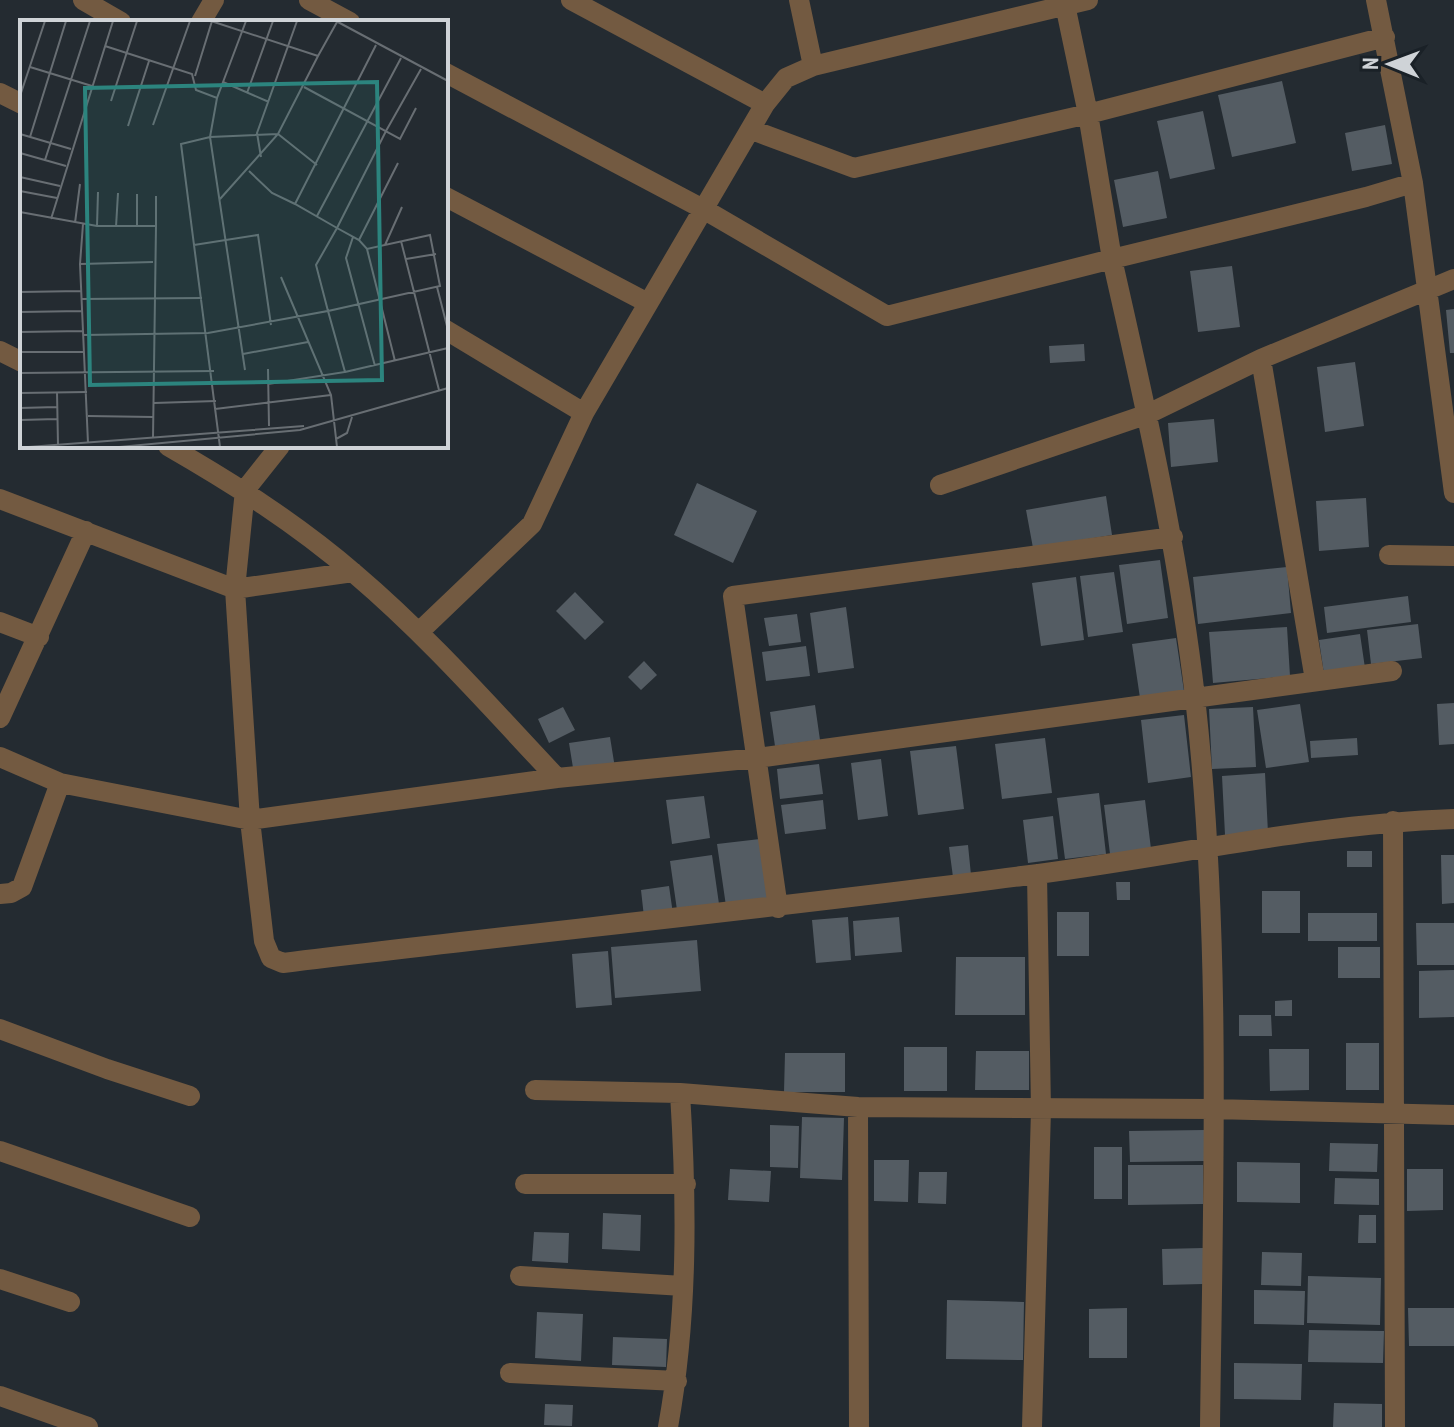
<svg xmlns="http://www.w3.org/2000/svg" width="1454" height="1427" viewBox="0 0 1454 1427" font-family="'PT Sans Narrow',sans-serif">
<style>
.building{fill:#545c63}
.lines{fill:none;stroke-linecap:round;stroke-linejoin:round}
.street{stroke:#735a41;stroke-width:20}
.inset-road{fill:none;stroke:#686e73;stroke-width:2}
.view{fill:#2c847e;fill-opacity:0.15;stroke:#2c847e;stroke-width:4}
.inset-edge{fill:none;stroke:#cfd3d7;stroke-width:4}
</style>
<rect width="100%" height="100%" fill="#242b31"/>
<path class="building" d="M1282,81l14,62 -64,14 -14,-62z
M1203,111l12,58 -45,10 -13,-58z
M1385,125l7,39 -40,7 -7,-38z
M1158,171l9,47 -44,9 -9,-47z
M1232,266l8,61 -42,5 -8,-61z
M1454,309v44h-4l-4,-43z
M1084,344l1,17 -35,2 -1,-17z
M1355,362l9,64 -39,6 -8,-65z
M1214,419l4,43 -47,5 -3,-44z
M697,483l60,28 -24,52 -59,-28z
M1106,496l6,39 -79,13 -7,-38z
M1366,498l3,49 -50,4 -3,-50z
M1160,560l8,58 -41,6 -8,-59z
M1287,567l4,46 -93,11 -5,-47z
M1114,572l9,60 -35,5 -8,-61z
M1076,577l8,63 -43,6 -9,-63z
M575,592l29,30 -19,18 -29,-29z
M1408,596l3,26 -84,11 -3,-26z
M846,607l8,61 -36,5 -8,-60z
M797,614l4,28 -32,4 -5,-28z
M1418,624l4,34 -51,6 -4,-34z
M1287,627l3,49 -77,7 -4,-51z
M1360,634l5,34 -41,6 -5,-34z
M1176,638l8,53 -44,7 -8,-54z
M806,646l4,30 -44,5 -4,-29z
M644,661l13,14 -16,15 -13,-13z
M1454,703v41l-15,1 -2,-41z
M1300,704l9,58 -43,6 -9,-58z
M815,705l5,35 -45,6 -5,-34z
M563,707l12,23 -26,13 -11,-24z
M1253,707l3,60 -44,2 -3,-60z
M1184,715l7,62 -43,6 -7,-63z
M610,737l5,31 -41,6 -5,-31z
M1045,738l7,55 -50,6 -7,-55z
M1357,738l1,17 -47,3 -1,-17z
M956,746l8,63 -46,6 -8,-64z
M881,759l7,57 -30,4 -7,-57z
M819,764l4,30 -43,5 -3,-30z
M1265,773l3,60 -43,2 -3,-59z
M1099,793l7,61 -41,5 -8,-61z
M704,796l6,42 -38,6 -6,-44z
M823,800l3,29 -41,5 -4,-29z
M1145,800l6,49 -41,5 -6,-49z
M1053,816l5,43 -30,4 -5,-43z
M760,839l8,61 -42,6 -9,-62z
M968,845l3,30 -18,2 -4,-30z
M1347,851h25v16h-25z
M712,855l7,49 -42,6 -7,-49z
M1441,855h13v48l-12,1z
M1116,882h14v18h-13z
M669,886l4,28 -29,3 -3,-27z
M1262,891h38v42h-38z
M1057,912h32v44h-32z
M1308,913h69v28h-69z
M848,917l3,43 -35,3 -4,-43z
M899,917l3,35 -47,4 -2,-35z
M1416,923h38v42h-37z
M697,940l4,51 -86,7 -4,-51z
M1338,947h42v31h-42z
M608,951l4,54 -36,3 -4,-54z
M956,957h69v58h-70z
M1454,970v47l-35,1v-47z
M1292,1000v16h-17v-15z
M1239,1015h32l1,21h-33z
M1346,1043h33v47h-33z
M904,1047h43v44h-43z
M1269,1049h40v41l-39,1z
M976,1051h53v39h-54z
M785,1053h60v39h-61z
M802,1117l42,1 -2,62 -42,-2z
M770,1125l29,1 -1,42 -28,-1z
M1205,1130v31l-75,1 -1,-31z
M1330,1143l48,1 -1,28 -48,-1z
M1094,1147h28v52h-28z
M874,1160h35l-1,42 -34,-1z
M1237,1162l63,1v40l-63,-1z
M1128,1165h75v39l-75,1z
M730,1169l41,2 -2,31 -41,-2z
M1407,1169h36v41l-36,1z
M919,1172h28l-1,32 -28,-1z
M1335,1178l44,1v26l-45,-1z
M603,1213l38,2 -1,36 -38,-2z
M1359,1215h17v28h-18z
M534,1232l35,1 -1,30 -36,-2z
M1203,1248v36l-40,1 -1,-36z
M1262,1252l40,1 -1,33 -40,-1z
M1308,1276l73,2 -1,47 -73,-2z
M1254,1290l51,1 -1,34 -50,-1z
M947,1300l77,2 -1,58 -77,-1z
M1127,1308v50h-38v-49z
M1408,1308h46v38h-45z
M537,1312l46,2 -2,47 -46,-3z
M1309,1330l75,1 -1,32 -75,-1z
M613,1337l54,2 -1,28 -54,-2z
M1234,1363l68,1 -1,36 -67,-1z
M1334,1403l48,1v23h-49z
M545,1404l28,1 -1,21 -28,-1z"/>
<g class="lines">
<path class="street" d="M83,0l38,22
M309,0l41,22
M571,0l194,104
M1376,0l37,183
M201,22l13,-22
M813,66l275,-66
M446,73l259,137 182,106 225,-57 -24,-145 -24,-114
M0,93l22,11
M752,130l102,38 234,-54 297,-77
M446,197l202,106
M446,330l138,83
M0,351l22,11
M1261,359l54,321
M168,446c66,38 129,78 187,128 73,62 136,134 202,204
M280,446l-35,44 -10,99 15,231 14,121 7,17 12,5c246,-30 493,-55 739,-87 144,-18 287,-52 432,-57
M940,485l208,-71 113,-55 193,-80
M0,499l235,90 118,-17
M1389,555l65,1
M0,622l39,15
M419,632l113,-108 52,-111 181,-309 21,-26 27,-12 -14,-66
M0,718l86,-187
M0,757l60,26 -38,104 -11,6 -11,1
M60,783l190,37 307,-42 200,-20 635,-87
M1393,821l2,606
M778,908l-45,-312 440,-59
M0,1029l107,40 83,27
M535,1090l145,3c7,111 8,224 -12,334
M680,1093l178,14 355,2 241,6
M858,1107l1,320
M0,1151l190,66
M525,1184h161
M520,1276l163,10
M0,1279l70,23
M510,1373l167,8
M0,1396l88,31
M1032,1427l9,-317 -4,-236
M1210,1427c3,-243 12,-488 -15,-730 -17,-148 -50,-293 -83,-438l254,-62 47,-14 41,310"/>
</g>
<g transform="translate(20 20)">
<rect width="428" height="428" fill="#242b31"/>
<path class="inset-road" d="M191,1l107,35 19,-34M316,1l112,60M85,26l87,28 4,16 21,8 29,-77M10,47l62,19M175,56l17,-55M203,62l46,20M284,67l96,52 16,-31M227,73l26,-72M0,76l25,-75M197,78l-7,39 35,233M91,81l26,-80M133,105l37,-104M108,106l21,-65M0,114l51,15M10,117l36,-116M0,133l46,13M241,137l-4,-24 40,-112M25,140l45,-139M229,151l23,22 23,11 42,24 22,12 8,9 63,-14 10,51 -112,25 -12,-46 21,-37 49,-97 35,-62M0,157l40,9M0,171l37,7M117,174v33M200,179l58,-65 40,-78M275,184l81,-159M0,192l77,14h59v-30M297,196l84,-158M31,199l62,-198M55,203l5,-39M63,204l-3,40 8,179M77,206l1,-34M96,207l2,-34M333,217l-7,21 29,108M339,220l39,-77M381,221l38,149M174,225l64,-10 13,90M365,225l17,-38M347,229l28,112M386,239l30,-5M60,244l73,-2M261,257l50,118 6,52M417,267l11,43M0,272l61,-1M61,279l121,-1M0,292l62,-1M0,312l63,-1M64,315l124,-2 120,-22 17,61 -77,12M0,332h64M223,334l65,-12M248,349l1,57M325,352l103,-24M0,353l194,-2M37,372l1,53M0,373l67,-1M134,383l62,-2M0,388l37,-1M195,389l116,-14M68,396l65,1M0,400l37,-1M133,418l3,-212M316,419l11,-6 5,-16M8,427l276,-21M99,427l181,-17 148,-42M200,427l-39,-303 29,-7 68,-3 39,31"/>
<path class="view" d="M357,62l5,298 -292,5 -5,-297z"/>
<rect width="428" height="428" class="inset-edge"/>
</g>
<g transform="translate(1390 64) rotate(271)" stroke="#1a2127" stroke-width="6" paint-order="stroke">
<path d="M0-6L14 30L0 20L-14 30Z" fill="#cfd3d7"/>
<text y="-12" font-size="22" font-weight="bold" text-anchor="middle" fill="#cfd3d7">N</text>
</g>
</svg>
